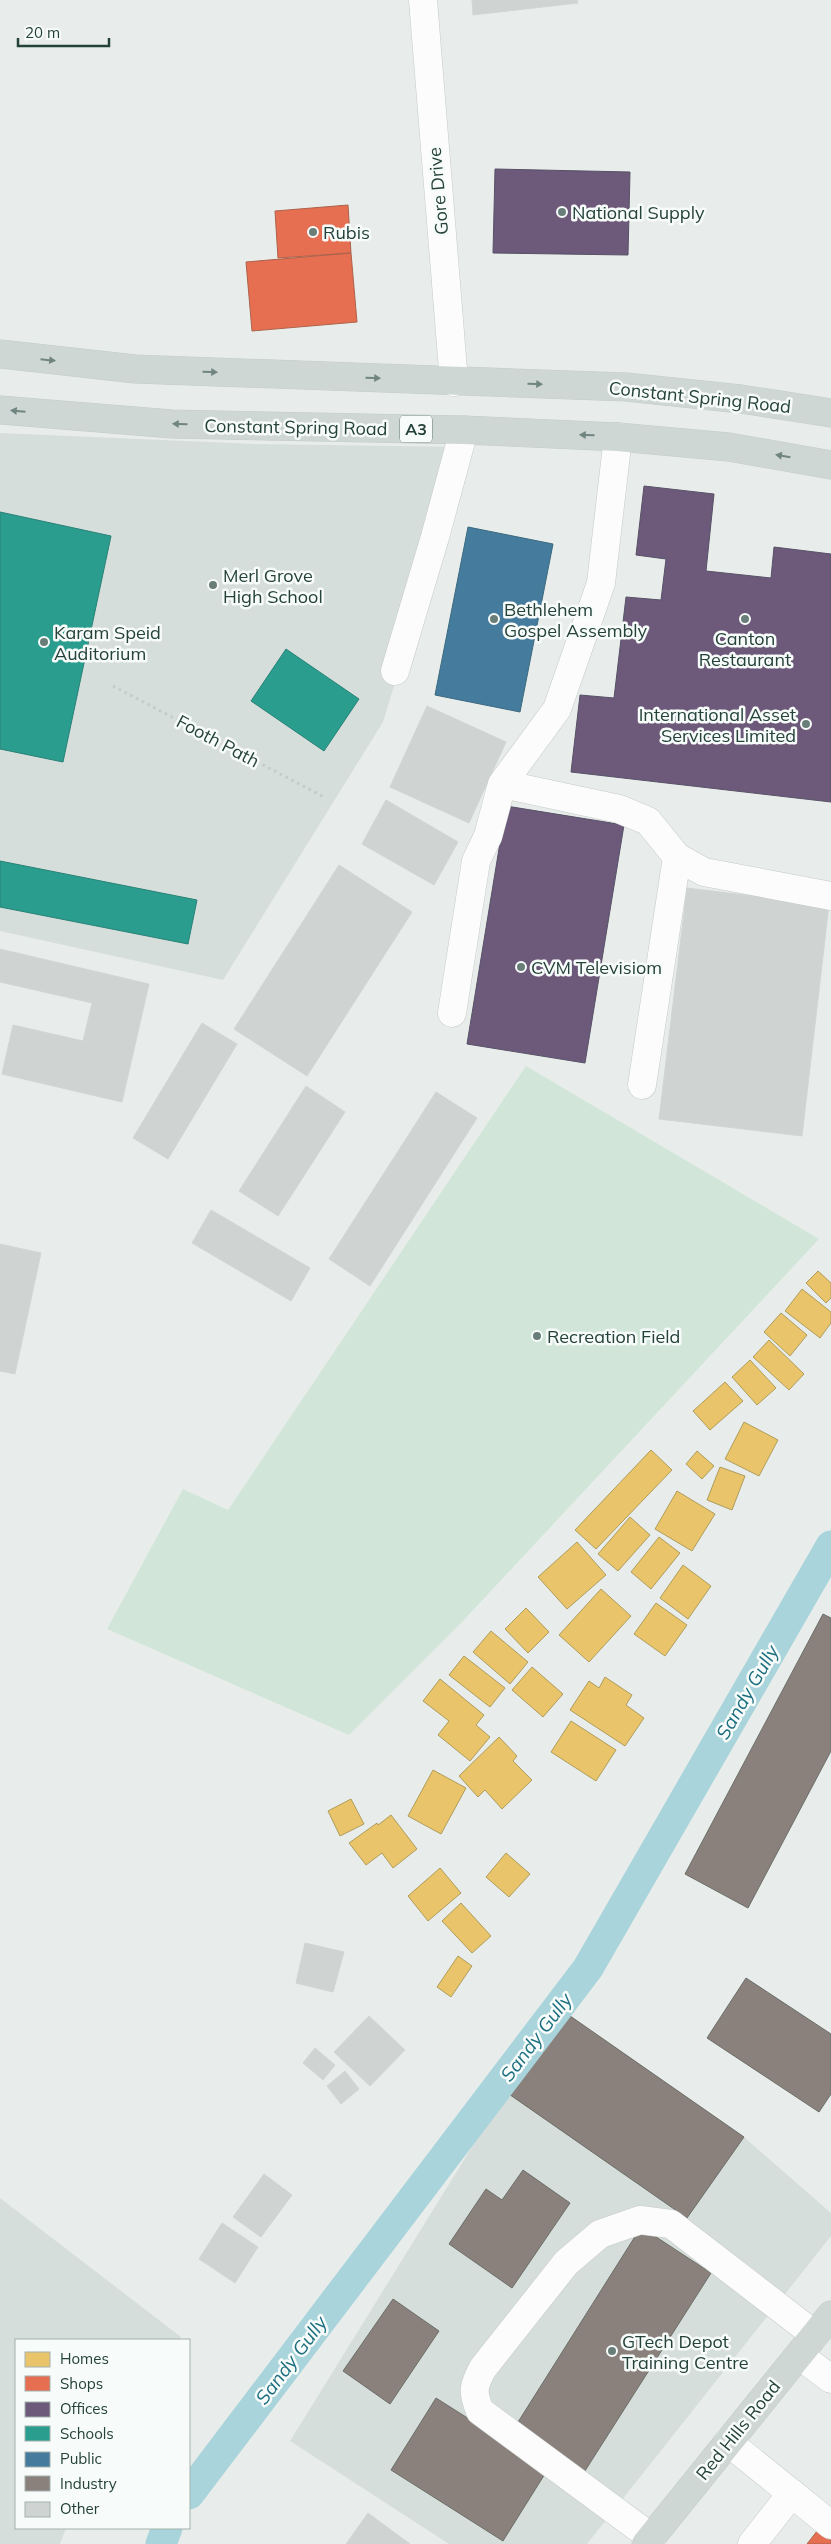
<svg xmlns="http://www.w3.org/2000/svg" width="831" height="2544" viewBox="0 0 831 2544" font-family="Mulish,sans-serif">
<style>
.built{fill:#d6dedb}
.green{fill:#d1e6d8}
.homes{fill:#e9c46a;stroke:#ae9d5c}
.shops{fill:#e76f51;stroke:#ac624a}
.offices{fill:#6d597a;stroke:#575267}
.schools{fill:#2a9d8f;stroke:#288276}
.public{fill:#457b9d;stroke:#3b6a7f}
.industry{fill:#8a817c;stroke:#6b6e68}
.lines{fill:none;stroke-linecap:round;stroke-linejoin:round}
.canal{stroke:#a9d4db;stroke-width:31}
.building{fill:#cfd4d2;stroke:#d1d6d4}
.minor-casing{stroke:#c5cac8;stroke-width:29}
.major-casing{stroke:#c3ccc9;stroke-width:29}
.path{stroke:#c3ccca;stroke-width:3;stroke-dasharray:2.5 4;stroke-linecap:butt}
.minor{stroke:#fcfcfc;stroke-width:28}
.major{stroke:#cfd7d5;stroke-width:28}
.oneway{fill:#718580}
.poi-dot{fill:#697e78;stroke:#f7fbf9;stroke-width:2}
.labels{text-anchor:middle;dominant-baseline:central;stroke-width:5;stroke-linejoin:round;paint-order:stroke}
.shield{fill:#f7fbf9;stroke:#637a73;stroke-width:1}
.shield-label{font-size:16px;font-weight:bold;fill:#24423a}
.street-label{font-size:18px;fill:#24423a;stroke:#f7fbf9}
.poi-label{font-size:18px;fill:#24423a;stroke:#f7fbf9;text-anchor:start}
.water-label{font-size:19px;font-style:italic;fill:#1c6f80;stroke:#f7fbf9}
</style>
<rect width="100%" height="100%" fill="#e8edeb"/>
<path class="built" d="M0,433l255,11 212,3 -84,275 -160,258 -223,-49z
M563,2011l181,126 87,76v23l-244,308h-138l-159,-103 216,-349z
M0,2198l181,139 -2,3h-163v188h50l-6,16h-60z"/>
<path class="green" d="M526,1066l293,173 -357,383 -113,113 -242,-106 76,-140 45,21z"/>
<path class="homes" d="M818,1271l13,12v15l-5,5 -20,-20z
M802,1289l29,23v11l-11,15 -35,-27z
M781,1313l26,22 -17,21 -26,-24z
M769,1340l35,34 -15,16 -36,-33z
M750,1360l26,28 -19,17 -25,-28z
M725,1382l18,19 -33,29 -17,-19z
M744,1422l34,18 -19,36 -34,-17z
M651,1450l21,20 -76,79 -21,-19z
M697,1451l17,15 -12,13 -16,-15z
M720,1467l25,9 -13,34 -25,-10z
M677,1491l38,23 -23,37 -37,-22z
M630,1517l20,18 -32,36 -20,-17z
M659,1537l21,16 -29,36 -20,-17z
M577,1542l29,33 -39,34 -29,-32z
M683,1565l28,21 -23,33 -28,-21z
M601,1589l30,27 -42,46 -30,-27z
M656,1603l31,22 -22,31 -31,-22z
M526,1608l23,24 -21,21 -23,-24z
M491,1631l37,31 -18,22 -37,-32z
M464,1656l41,32 -15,19 -41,-32z
M532,1667l31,27 -20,23 -31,-27z
M605,1677l27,18 -6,10 18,13 -19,28 -55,-36 19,-29 10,7z
M440,1679l44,36 -8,10 14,12 -20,24 -32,-26 11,-14 -26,-20z
M571,1721l45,29 -20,31 -45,-29z
M499,1737l18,19 -4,5 19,19 -30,29 -17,-19 -7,7 -19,-21z
M433,1770l33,18 -25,46 -33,-18z
M351,1799l13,25 -24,12 -12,-25z
M391,1815l26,34 -24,19 -11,-15 -16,12 -17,-22 28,-20 1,2z
M506,1853l24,21 -21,23 -23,-20z
M440,1868l21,25 -33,28 -20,-25z
M461,1903l30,33 -19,17 -30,-32z
M458,1956l14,10 -21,31 -14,-10z"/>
<path class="shops" d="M348,205l3,48 -73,5 -3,-47z
M351,253l6,69 -105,9 -6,-69z
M821,2526l10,8v10h-24z"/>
<path class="offices" d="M495,169l135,3 -2,83 -135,-2z
M644,486l70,8 -8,77 65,7 3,-31 57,7v248l-260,-30 9,-77 34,3 12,-101 35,3 5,-41 -30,-4z
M506,806l118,19 -39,238 -118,-19z"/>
<path class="schools" d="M0,512l111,24 -48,226 -63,-13z
M286,649l73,50 -35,52 -73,-50z
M0,861l197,39 -9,44 -188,-37z"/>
<path class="public" d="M468,527l85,17 -33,168 -85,-17z"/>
<path class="industry" d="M823,1614l8,4v133l-83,157 -63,-34z
M746,1978l85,56v60l-12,18 -112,-74z
M563,2011l181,126 -57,81 -181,-126z
M523,2170l47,33 -58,85 -63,-44 37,-55 16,11z
M641,2227l70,46 -128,201 -70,-44z
M393,2299l46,32 -49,73 -47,-33z
M436,2398l112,71 -45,72 -112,-71z"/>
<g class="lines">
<path class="canal" d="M189,2494l399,-526 243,-422
M161,2544l6,-16"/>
</g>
<path class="building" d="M472,0h105l1,3 -105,12z
M427,706l79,36 -37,81 -79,-36z
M386,800l72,42 -24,43 -72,-41z
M339,865l73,47 -105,164 -73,-47z
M687,888l142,17 -27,231 -143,-17z
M0,949l149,35 -27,118 -120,-28 11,-49 70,16 9,-38 -92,-21z
M202,1023l35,21 -69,115 -35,-21z
M306,1086l39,26 -67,104 -39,-25z
M436,1092l41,26 -107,168 -41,-27z
M211,1210l99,58 -19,33 -99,-58z
M0,1244l41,9 -26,121 -15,-3z
M305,1943l39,9 -11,40 -37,-9z
M369,2016l36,34 -35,36 -36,-34z
M315,2048l20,17 -12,15 -20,-17z
M345,2071l14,18 -18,15 -14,-18z
M264,2174l28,21 -31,42 -28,-20z
M222,2223l36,24 -23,36 -36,-24z
M368,2513l42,31h-64z"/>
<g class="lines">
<defs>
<path id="minor" d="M423,0l31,382
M395,671l40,-134 29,-107
M502,784l117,25 29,12 29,36 27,15 127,24
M452,1013l24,-152 12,-25 14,-52 55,-75 44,-126 17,-146
M642,1085l35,-228
M799,2355l32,24
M728,2442l103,83
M652,2538l-172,-127c-8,-19 -7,-25 3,-43l83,-105 34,-29 40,-14 31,4 144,111
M752,2544l40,-51"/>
<path id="major" d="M0,354l135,15 491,18 115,12 90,14
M0,410l172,14 292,6 154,7 111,10 102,18
M646,2544l185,-229"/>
</defs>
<use href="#minor" class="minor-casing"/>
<use href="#major" class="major-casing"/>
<path class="path" d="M113,686l211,111"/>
<use href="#minor" class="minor"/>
<use href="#major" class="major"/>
</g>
<defs><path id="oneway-solid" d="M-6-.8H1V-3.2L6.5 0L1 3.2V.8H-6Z" transform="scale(1.25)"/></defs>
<g class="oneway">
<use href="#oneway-solid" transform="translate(48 360) rotate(6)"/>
<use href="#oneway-solid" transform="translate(210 372) rotate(2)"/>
<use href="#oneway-solid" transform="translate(373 378) rotate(2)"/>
<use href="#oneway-solid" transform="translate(535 384) rotate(2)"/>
<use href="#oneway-solid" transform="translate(18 411) rotate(-175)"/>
<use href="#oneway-solid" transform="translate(180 424) rotate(-179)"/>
<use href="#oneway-solid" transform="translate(587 435) rotate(-178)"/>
<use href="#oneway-solid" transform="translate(783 456) rotate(-170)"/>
</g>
<g class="poi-dot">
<circle cx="562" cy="212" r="5"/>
<circle cx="313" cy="232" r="5"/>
<circle cx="213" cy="585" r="5"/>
<circle cx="494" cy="619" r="5"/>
<circle cx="745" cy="619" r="5"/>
<circle cx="44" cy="642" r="5"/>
<circle cx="806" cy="724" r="5"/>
<circle cx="521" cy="967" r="5"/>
<circle cx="537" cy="1336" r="5"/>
<circle cx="612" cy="2351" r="5"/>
</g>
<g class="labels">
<rect class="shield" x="400" y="415.5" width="32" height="27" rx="4"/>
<g class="shield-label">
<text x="416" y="429">A3</text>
</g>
<g class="street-label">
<text transform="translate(438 191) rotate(-95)">Gore Drive</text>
<text transform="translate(700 397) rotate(6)">Constant Spring Road</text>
<text transform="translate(296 427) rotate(1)">Constant Spring Road</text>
<text transform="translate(218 741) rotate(28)">Footh Path</text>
<text transform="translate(738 2430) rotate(-51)">Red Hills Road</text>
</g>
<g class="poi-label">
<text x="572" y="212">National Supply</text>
<text x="323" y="232">Rubis</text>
<text x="223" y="575">Merl Grove<tspan x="223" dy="21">High School</tspan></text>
<text x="504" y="609">Bethlehem<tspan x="504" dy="21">Gospel Assembly</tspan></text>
<text x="54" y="632">Karam Speid<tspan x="54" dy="21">Auditorium</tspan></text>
<text x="745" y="638" text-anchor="middle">Canton<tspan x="745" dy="21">Restaurant</tspan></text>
<text x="796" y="714" text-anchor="end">International Asset<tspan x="796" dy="21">Services Limited</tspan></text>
<text x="531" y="967">CVM Televisiom</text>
<text x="547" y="1336">Recreation Field</text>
<text x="622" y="2341">GTech Depot<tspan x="622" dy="21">Training Centre</tspan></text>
</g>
<g class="water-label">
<text transform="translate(747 1692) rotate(-60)">Sandy Gully</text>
<text transform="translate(536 2037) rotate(-53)">Sandy Gully</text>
<text transform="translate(291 2360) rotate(-53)">Sandy Gully</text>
</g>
</g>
<rect x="15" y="2339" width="175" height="190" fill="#f7fbf9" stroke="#a3b1ad"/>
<rect x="25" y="2352" width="25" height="15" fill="#e9c46a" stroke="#a3b1ad"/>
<text x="60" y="2364" font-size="15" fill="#24423a">Homes</text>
<rect x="25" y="2376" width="25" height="15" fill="#e76f51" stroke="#a3b1ad"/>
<text x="60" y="2389" font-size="15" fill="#24423a">Shops</text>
<rect x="25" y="2402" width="25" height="15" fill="#6d597a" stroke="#a3b1ad"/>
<text x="60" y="2414" font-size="15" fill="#24423a">Offices</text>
<rect x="25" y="2426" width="25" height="15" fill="#2a9d8f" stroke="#a3b1ad"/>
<text x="60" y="2439" font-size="15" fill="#24423a">Schools</text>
<rect x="25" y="2452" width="25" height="15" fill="#457b9d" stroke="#a3b1ad"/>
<text x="60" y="2464" font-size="15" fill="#24423a">Public</text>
<rect x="25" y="2476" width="25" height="15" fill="#8a817c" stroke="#a3b1ad"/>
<text x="60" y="2489" font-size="15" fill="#24423a">Industry</text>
<rect x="25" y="2502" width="25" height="15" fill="#cfd4d2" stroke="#a3b1ad"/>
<text x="60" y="2514" font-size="15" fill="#24423a">Other</text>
<path d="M18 38v8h91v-8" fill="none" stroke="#24423a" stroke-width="2.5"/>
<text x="25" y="38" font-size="15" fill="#24423a" stroke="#f7fbf9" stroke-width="4" paint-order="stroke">20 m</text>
</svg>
